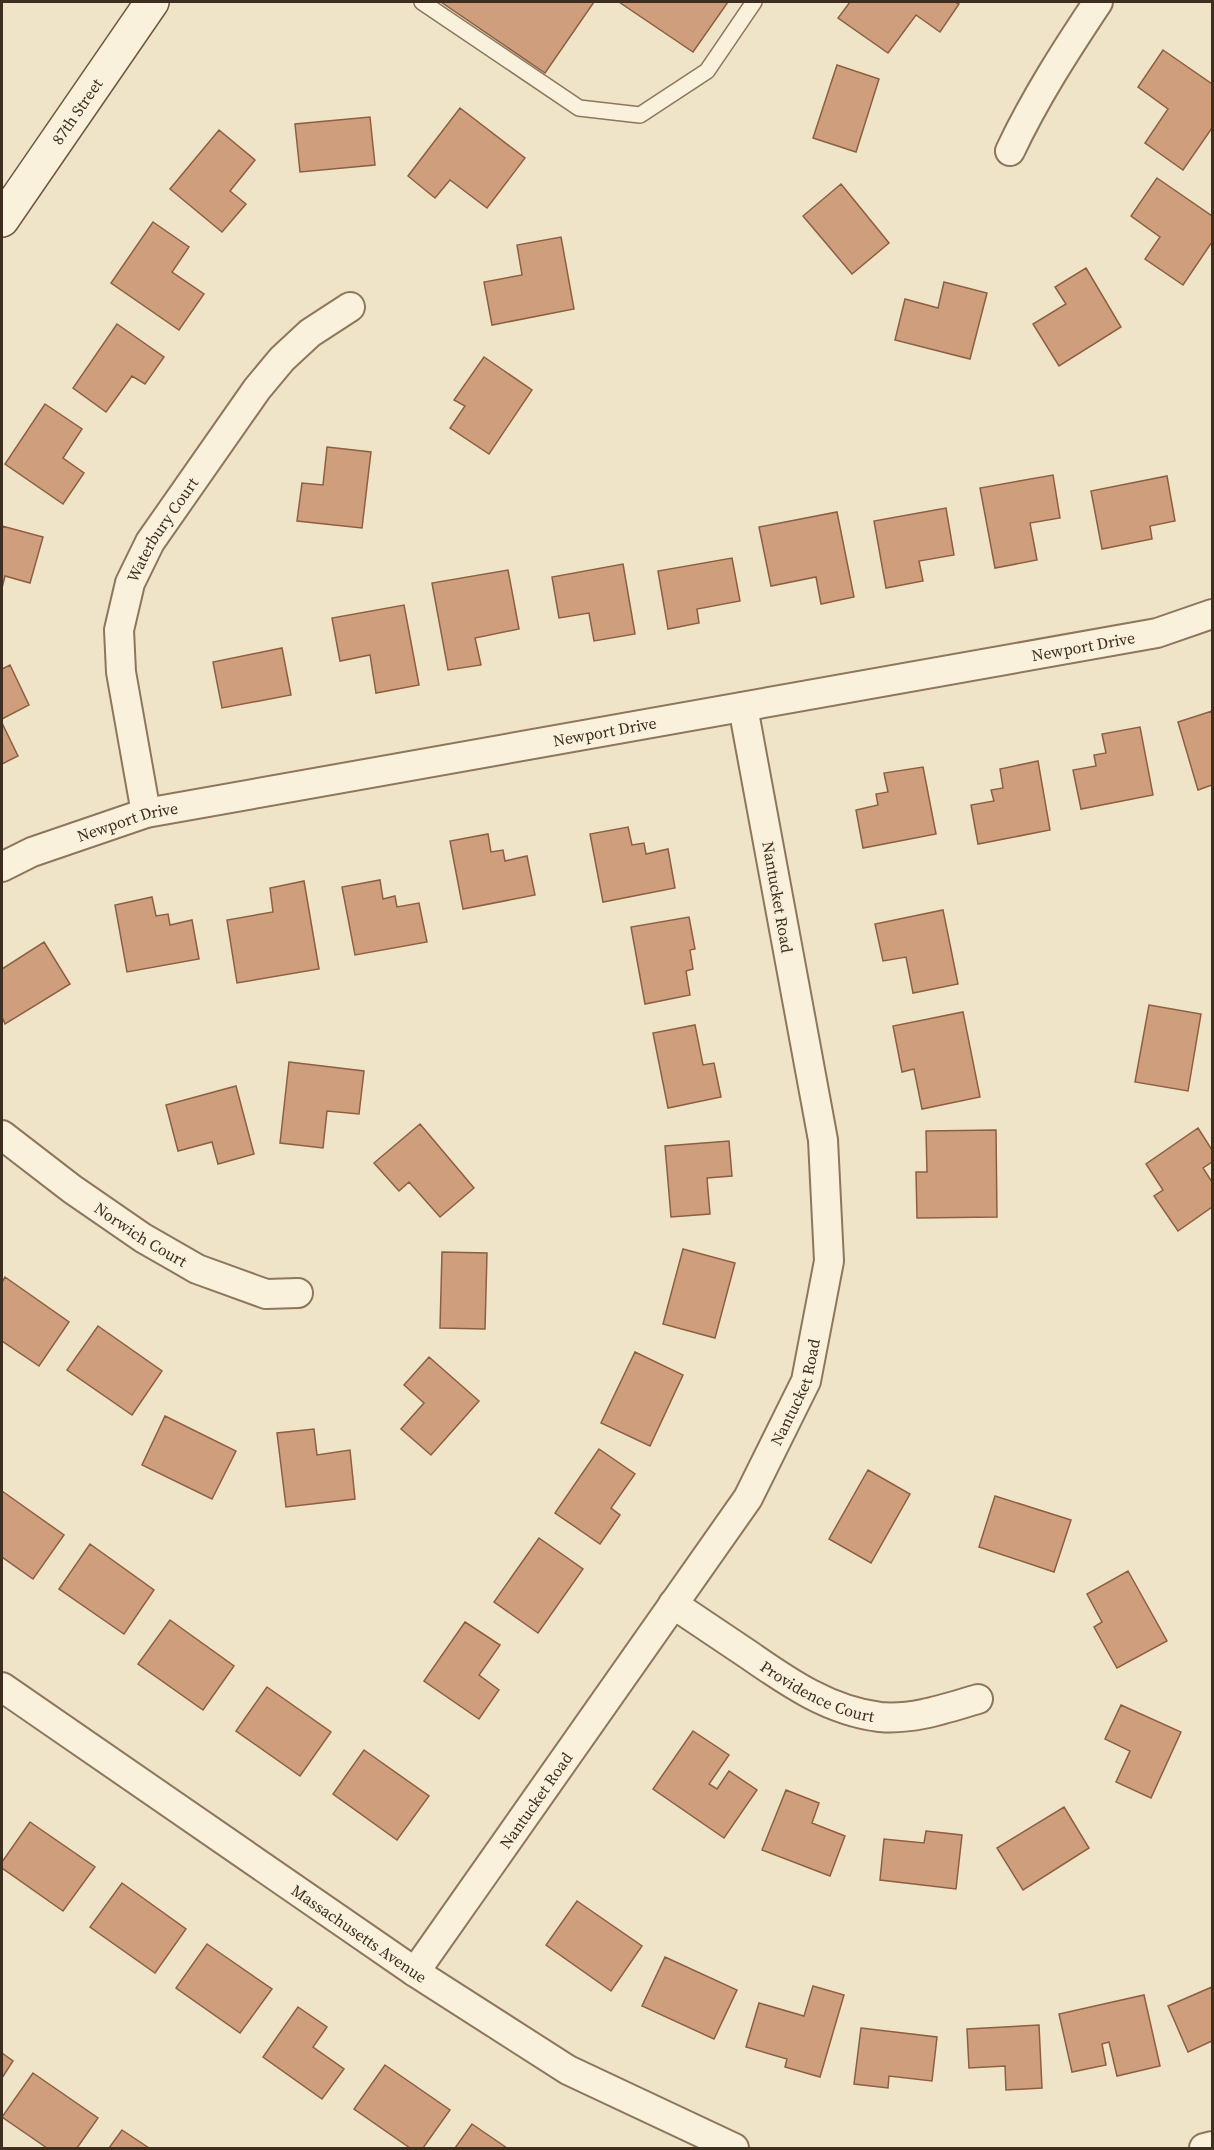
<svg xmlns="http://www.w3.org/2000/svg" width="1214" height="2150" viewBox="0 0 1214 2150" font-family="'Source Serif 4',serif">
<style>
.building{fill:#cf9f7d;stroke:#8d5f41;stroke-width:1.5}
.lines{fill:none;stroke-linecap:round;stroke-linejoin:round}
.lane-casing{stroke:#8d765c;stroke-width:18}
.street-casing{stroke:#8d765c;stroke-width:32}
.secondary-casing{stroke:#6f573f;stroke-width:36}
.lane{stroke:#faf1dc;stroke-width:15}
.street{stroke:#faf1dc;stroke-width:28}
.secondary{stroke:#faf1dc;stroke-width:33}
.labels{text-anchor:middle;dominant-baseline:central;stroke-width:5;stroke-linejoin:round;paint-order:stroke}
.street-label{font-size:16px;fill:#3d2e20;stroke:#f7eed8}
</style>
<rect width="100%" height="100%" fill="#f0e4c8"/>
<path class="building" d="M441,2h153l-49,71z
M619,2h109l-35,50z
M850,2h105l4,2 -19,28 -24,-17 -28,38 -50,-35z
M1163,50l49,34v44l-29,42 -38,-27 23,-34 -30,-22z
M837,65l42,14 -23,73 -43,-14z
M460,108l65,50 -38,50 -37,-28 -15,18 -27,-22z
M370,117l5,48 -75,7 -5,-48z
M219,130l36,30 -25,31 16,13 -24,28 -52,-43z
M1157,178l55,38v26l-29,43 -38,-26 15,-22 -29,-21z
M841,184l48,59 -37,31 -49,-58z
M153,222l36,25 -17,25 32,22 -25,36 -68,-47z
M561,237l13,72 -82,16 -8,-43 38,-7 -5,-30z
M1086,268l35,59 -62,39 -26,-42 33,-20 -11,-17z
M944,282l43,11 -17,66 -75,-19 10,-41 33,9z
M117,324l47,33 -19,27 -13,-8 -26,36 -33,-24z
M484,357l48,33 -43,64 -39,-26 15,-22 -11,-6z
M45,404l37,25 -19,29 21,15 -21,31 -58,-40z
M327,447l44,5 -9,76 -65,-7 5,-38 21,2z
M1053,475l7,43 -30,5 7,37 -42,8 -15,-80z
M1167,476l8,45 -25,5 2,13 -50,10 -11,-58z
M946,508l8,47 -35,6 4,20 -37,7 -12,-67z
M837,512l17,85 -33,7 -5,-27 -45,9 -12,-59z
M2,526l41,11 -13,46 -25,-7 -3,12z
M732,558l8,43 -43,8 2,14 -31,6 -10,-58z
M623,564l12,70 -41,7 -5,-28 -30,5 -7,-41z
M508,570l11,59 -44,9 6,27 -33,5 -16,-87z
M404,605l15,80 -43,8 -6,-38 -30,6 -8,-43z
M282,648l9,47 -69,13 -9,-46z
M10,665l19,40 -27,14v-50z
M1212,711v74l-14,5 -20,-68z
M2,723l16,33 -16,8z
M1140,727l13,68 -72,14 -8,-39 23,-4 -2,-11 12,-2 -4,-19z
M1038,761l12,69 -72,14 -7,-39 23,-4 -3,-11 12,-2 -3,-19z
M923,767l13,67 -73,14 -7,-38 22,-5 -2,-11 12,-2 -4,-19z
M628,827l4,18 12,-2 2,11 22,-5 7,39 -72,14 -13,-68z
M488,834l3,18 12,-2 2,11 22,-5 8,39 -72,14 -13,-68z
M380,880l3,19 12,-3 2,11 22,-4 8,39 -72,13 -13,-68z
M304,881l15,88 -82,14 -10,-63 46,-8 -3,-24z
M152,897l4,19 12,-2 2,11 22,-5 7,39 -72,13 -12,-67z
M943,910l15,74 -45,9 -7,-36 -23,4 -8,-37z
M689,917l6,32 -5,1 3,19 -7,2 4,24 -45,9 -14,-77z
M44,942l26,42 -65,40 -3,-7v-48z
M1149,1005l52,9 -13,77 -53,-9z
M963,1012l17,85 -58,12 -8,-40 -12,3 -9,-46z
M695,1025l8,40 11,-2 7,34 -53,11 -15,-75z
M289,1062l75,9 -5,43 -32,-3 -4,37 -43,-5z
M236,1086l18,68 -36,10 -6,-22 -34,9 -12,-46z
M420,1124l54,64 -34,29 -31,-35 -10,9 -25,-28z
M1198,1128l14,22v12l-9,6 9,14v25l-34,24 -24,-35 9,-6 -17,-26z
M996,1130l1,87 -80,1 -1,-46h11l-1,-41z
M729,1141l3,35 -25,2 3,36 -39,3 -6,-71z
M683,1249l52,14 -20,75 -52,-14z
M442,1252l45,1 -2,76 -45,-1z
M5,1277l64,45 -30,44 -37,-25v-59z
M98,1326l64,45 -30,44 -65,-45z
M635,1352l48,23 -33,71 -49,-23z
M429,1357l50,44 -48,54 -30,-26 23,-26 -20,-18z
M165,1416l71,35 -24,48 -70,-34z
M314,1429l3,26 33,-5 5,49 -69,8 -9,-74z
M599,1449l36,25 -24,34 9,7 -20,29 -45,-31z
M868,1470l42,24 -39,69 -42,-24z
M2,1491l62,44 -31,44 -31,-22z
M995,1496l76,24 -17,52 -75,-25z
M539,1538l44,31 -45,64 -44,-31z
M90,1544l64,46 -30,44 -65,-45z
M1128,1571l39,70 -50,27 -23,-41 8,-5 -15,-28z
M170,1620l64,46 -31,44 -65,-46z
M465,1622l35,23 -21,30 20,15 -20,29 -55,-38z
M267,1687l64,45 -31,44 -64,-45z
M1121,1705l60,27 -30,66 -35,-16 14,-31 -25,-12z
M693,1731l36,24 -20,29 8,5 12,-18 28,19 -33,48 -71,-49z
M364,1750l65,46 -32,44 -64,-46z
M786,1790l33,13 -7,20 33,13 -15,40 -68,-26z
M1064,1807l25,41 -66,42 -26,-42z
M30,1822l65,45 -32,44 -61,-43v-6z
M926,1831l36,4 -6,54 -76,-9 4,-41 40,4z
M122,1883l64,46 -31,44 -65,-46z
M577,1901l65,45 -31,45 -65,-46z
M207,1944l65,45 -32,44 -64,-45z
M665,1957l72,33 -23,49 -72,-33z
M813,1986l31,9 -24,82 -35,-10 2,-8 -41,-12 13,-44 45,13z
M1212,1987v54l-24,11 -20,-46z
M1144,1995l16,71 -43,10 -8,-34 -7,2 4,21 -34,7 -13,-58z
M298,2007l29,20 -14,20 31,22 -22,30 -59,-42z
M1039,2025l3,63 -36,2 -1,-24 -36,2 -2,-39z
M861,2028l76,9 -5,44 -43,-5 -1,12 -34,-4z
M2,2053l11,8 -11,17z
M385,2065l65,45 -27,38h-13l-56,-39z
M33,2073l65,45 -21,30h-30l-45,-31z
M472,2124l35,24h-52z
M122,2130l27,18h-40z"/>
<g class="lines">
<defs>
<path id="lane" d="M422,2l157,106 61,7 67,-44 47,-69"/>
<g id="street">
<path d="M1010,151c25,-53 56,-101 88,-149"/>
<path id="s1" d="M146,813l-25,-141 -2,-42 11,-47 20,-41 107,-153 25,-30 28,-26 40,-26"/>
<path id="s2" d="M2,867l30,-15 114,-39 1011,-180 55,-19"/>
<path id="s3" d="M2,1135l70,54 71,49 54,31 69,25 32,-1"/>
<path id="s4" d="M673,1604c25,17 51,34 76,51 40,28 81,56 131,62 34,3 67,-9 98,-18"/>
<path id="s5" d="M2,1687l413,285 153,98 166,78"/>
<path id="s6" d="M415,1972l333,-474 58,-117 23,-120 -6,-121 -80,-433"/>
<path d="M1204,2148l8,-2"/>
</g>
<g id="secondary">
<path id="s7" d="M2,220l150,-218"/>
</g>
</defs>
<use href="#lane" class="lane-casing"/>
<use href="#street" class="street-casing"/>
<use href="#secondary" class="secondary-casing"/>
<use href="#lane" class="lane"/>
<use href="#street" class="street"/>
<use href="#secondary" class="secondary"/>
</g>
<g class="labels">
<g class="street-label">
<text stroke="none"><textPath href="#s7" startOffset="132">87th Street</textPath></text>
<text stroke="none"><textPath href="#s1" startOffset="296">Waterbury Court</textPath></text>
<text stroke="none"><textPath href="#s2" startOffset="1106">Newport Drive</textPath></text>
<text stroke="none"><textPath href="#s2" startOffset="620">Newport Drive</textPath></text>
<text stroke="none"><textPath href="#s2" startOffset="134">Newport Drive</textPath></text>
<text transform="translate(778 897) rotate(80)">Nantucket Road</text>
<text stroke="none"><textPath href="#s3" startOffset="171">Norwich Court</textPath></text>
<text stroke="none"><textPath href="#s6" startOffset="696">Nantucket Road</textPath></text>
<text stroke="none"><textPath href="#s4" startOffset="170">Providence Court</textPath></text>
<text stroke="none"><textPath href="#s6" startOffset="210">Nantucket Road</textPath></text>
<text stroke="none"><textPath href="#s5" startOffset="434">Massachusetts Avenue</textPath></text>
</g>
</g>
<rect width="1214" height="2150" fill="none" stroke="#3d2e20" stroke-width="6"/>
</svg>
